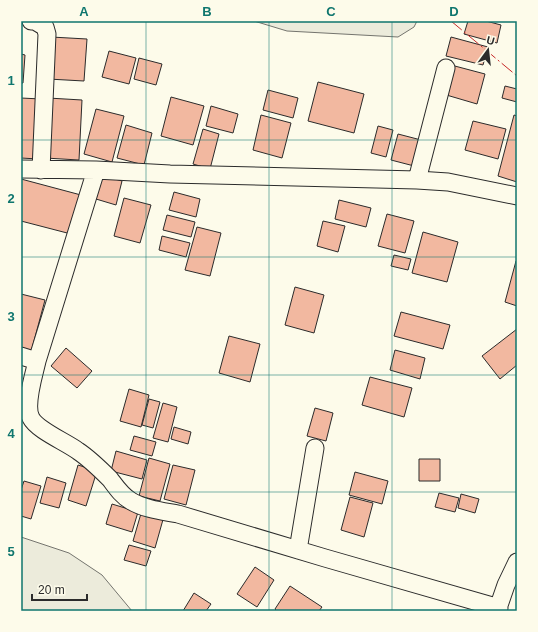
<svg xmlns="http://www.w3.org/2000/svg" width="538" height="632" viewBox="0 0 538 632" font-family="Arial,sans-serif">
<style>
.green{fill:#ecebdb;stroke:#74746e}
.building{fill:#f2b8a0;stroke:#2b2b2b}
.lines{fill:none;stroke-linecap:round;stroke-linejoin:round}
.minor-casing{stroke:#2b2b2b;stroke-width:19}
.minor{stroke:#fdfbea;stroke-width:17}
.power{stroke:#c62828;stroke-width:1;stroke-dasharray:14 3 2 3;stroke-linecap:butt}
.grid{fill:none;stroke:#0f766e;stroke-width:1;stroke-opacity:0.55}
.neatline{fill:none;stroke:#0f766e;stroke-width:1.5}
.grid-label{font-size:13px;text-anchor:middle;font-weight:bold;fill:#0f766e}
</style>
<rect width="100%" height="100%" fill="#fdfbea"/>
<path class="green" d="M254,21h163l-3,6 -16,10 -111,-6z
M21,537l48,16 33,22 30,36h-111z"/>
<path class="building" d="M468,21h18l15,4 -4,18 -33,-9z
M51,37l36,2 -3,42 -36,-2z
M451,37l37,10 -5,18 -37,-9z
M109,51l27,7 -7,26 -27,-7z
M21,54l4,1 -2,28h-2z
M139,58l23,6 -6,21 -22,-6z
M451,65l34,9 -8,30 -34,-10z
M318,82l46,12 -10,39 -46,-12z
M505,86l12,3v13l-15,-4z
M268,90l30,8 -5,20 -30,-8z
M171,97l33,9 -11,39 -32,-9z
M21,98l20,1 -3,60 -17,-1z
M48,98l34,2 -3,60 -34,-2z
M211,106l27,8 -5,19 -27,-7z
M96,109l28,7 -12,46 -28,-8z
M261,115l30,8 -9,35 -29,-8z
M514,115l3,1v66l-19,-6z
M473,121l33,8 -8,30 -33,-9z
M126,125l26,8 -8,32 -27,-7z
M378,126l15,4 -7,27 -15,-4z
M203,129l16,5 -9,35 -17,-5z
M398,134l27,7 -7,26 -27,-7z
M102,175l20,6 -6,24 -20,-6z
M21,179l60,16 -10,39 -50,-13z
M174,192l26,7 -4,18 -27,-7z
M124,198l27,7 -11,38 -26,-7z
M339,200l32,8 -5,19 -31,-8z
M387,214l27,7 -9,32 -27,-7z
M167,215l28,7 -4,15 -28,-7z
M323,221l22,5 -7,26 -21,-6z
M197,227l24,6 -11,43 -25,-6z
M423,232l35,10 -11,40 -35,-9z
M162,236l28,7 -4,14 -27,-7z
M394,255l17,4 -3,11 -17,-4z
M516,261h1v45l-12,-4z
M295,287l29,8 -10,38 -29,-8z
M21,294l24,6 -14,52 -10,-3z
M401,312l49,13 -7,24 -49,-13z
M517,329v36l-17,14 -18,-23z
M229,336l31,8 -10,38 -31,-9z
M66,348l26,23 -15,17 -26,-22z
M395,350l30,8 -5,21 -30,-9z
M370,377l42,11 -8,29 -42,-12z
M129,389l20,6 -8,32 -21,-6z
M149,399l11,3 -7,26 -11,-3z
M163,403l14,4 -9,35 -15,-4z
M315,408l18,5 -7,28 -19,-5z
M174,427l17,5 -3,12 -17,-5z
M134,436l22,6 -4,14 -22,-6z
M116,451l31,9 -5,19 -31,-8z
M149,458l21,6 -10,37 -21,-5z
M419,459h21v22h-21z
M78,465l19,6 -11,35 -18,-6z
M173,465l22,5 -9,35 -22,-6z
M355,472l33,9 -6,23 -33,-9z
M47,477l19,6 -7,25 -19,-5z
M24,481l17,5 -10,33 -10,-3v-26z
M439,493l20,5 -4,14 -20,-5z
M461,494l18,5 -4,14 -17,-5z
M350,497l23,6 -9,34 -23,-7z
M112,504l26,8 -6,20 -26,-8z
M142,510l22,6 -9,32 -22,-7z
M129,545l22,6 -5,15 -22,-6z
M255,567l19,13 -17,27 -20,-13z
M290,586l32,21 -3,4h-42l-2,-2z
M194,593l17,11 -5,7h-23z"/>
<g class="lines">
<defs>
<path id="minor" d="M31,21h4l10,6 2,7 -6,136
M21,169l75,1 74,4 247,6 31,2 69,14
M96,170l-59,191c-3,14 -13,44 -6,57 6,12 35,24 47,33 12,8 22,18 32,28 6,8 12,17 21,22 13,8 31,10 47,13l147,44 174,50
M417,180l29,-112
M21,356l16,5
M298,550l17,-102
M497,611l9,-26 11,-23"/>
</defs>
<use href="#minor" class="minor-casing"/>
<use href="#minor" class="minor"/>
<path class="power" d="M451,21l66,55"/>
</g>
<path class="grid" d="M146,21v590M269,21v590M392,21v590M21,140h496M21,257h496M21,375h496M21,492h496"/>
<rect width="538" height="632" fill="none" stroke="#fdfbea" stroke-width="44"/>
<g transform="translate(488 50) rotate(15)" stroke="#fdfbea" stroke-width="3" paint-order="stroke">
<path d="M0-3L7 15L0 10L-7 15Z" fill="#2b2b2b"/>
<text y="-6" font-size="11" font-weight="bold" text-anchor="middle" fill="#2b2b2b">U</text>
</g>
<path d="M32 594v6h55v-6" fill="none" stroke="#2b2b2b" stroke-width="2"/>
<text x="38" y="594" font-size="12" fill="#2b2b2b" stroke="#fdfbea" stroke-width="3" paint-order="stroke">20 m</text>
<rect x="22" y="22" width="494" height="588" class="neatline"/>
<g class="grid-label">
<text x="84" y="16">A</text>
<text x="207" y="16">B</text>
<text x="331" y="16">C</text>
<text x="454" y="16">D</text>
<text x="11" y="85">1</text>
<text x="11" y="203">2</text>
<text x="11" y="321">3</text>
<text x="11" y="438">4</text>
<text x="11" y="556">5</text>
</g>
</svg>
